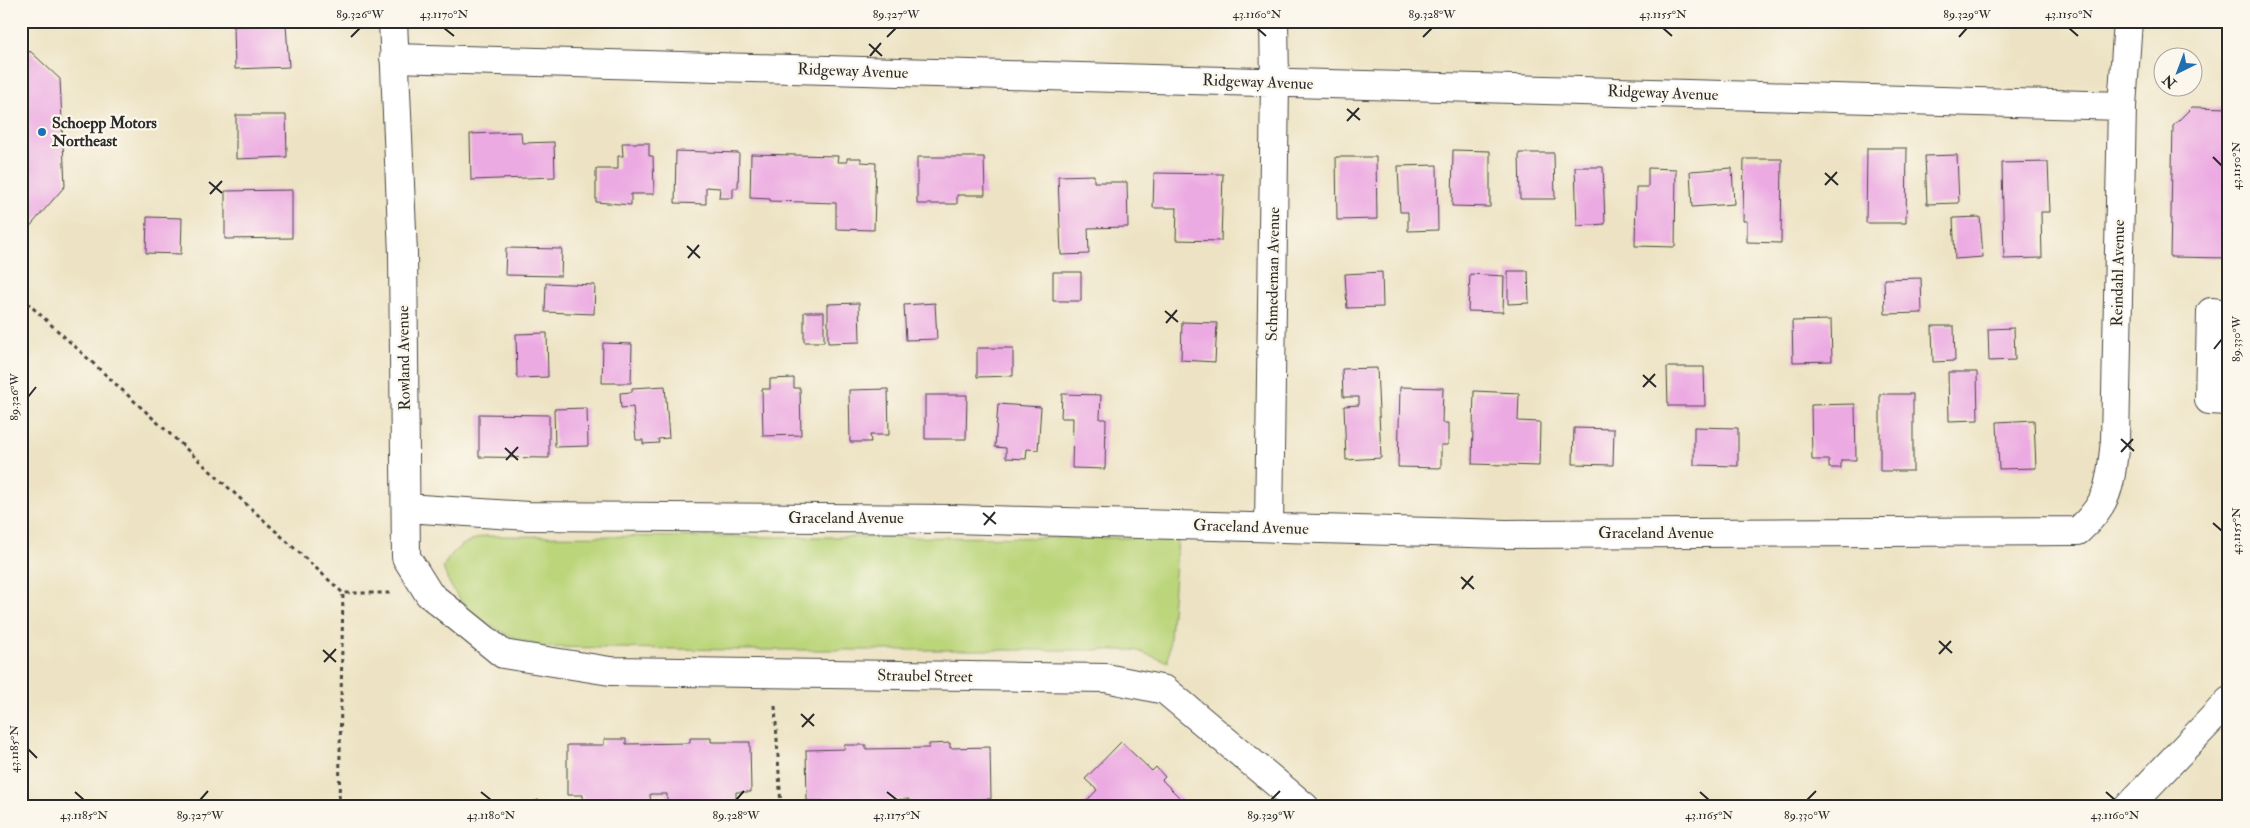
<svg xmlns="http://www.w3.org/2000/svg" width="2250" height="828" viewBox="0 0 2250 828" font-family="'IM FELL Double Pica',serif">
<style>
.green{fill:#bbd57a;stroke:#738052}
.building{fill:#ecaae2}
.lines{fill:none;stroke-linecap:round;stroke-linejoin:round}
.minor-casing{stroke:#484742;stroke-width:30}
.path{stroke:#484742;stroke-width:3;stroke-dasharray:4 4;stroke-linecap:butt}
.minor{stroke:#fff;stroke-width:28}
.ticks{fill:none;stroke:#2b2b2b;stroke-width:2}
.poi-dot{fill:#1f6fb2;stroke:#fbf7ec;stroke-width:2}
.labels{text-anchor:middle;dominant-baseline:central;stroke-width:4.5;stroke-linejoin:round;paint-order:stroke}
.street-label{font-size:16px;fill:#2b2b2b;stroke:#fbf7ec}
.poi-label{font-size:16px;font-weight:bold;fill:#2b2b2b;stroke:#fbf7ec;text-anchor:start}
.neatline{fill:none;stroke:#2b2b2b;stroke-width:2}
.ticks-label{font-size:12px;text-anchor:middle;fill:#2b2b2b}
</style>
<rect width="100%" height="100%" fill="#fbf7ec"/>
<filter id="ink" filterUnits="userSpaceOnUse"><feTurbulence type="fractalNoise" baseFrequency=".02" numOctaves="2"/><feDisplacementMap in="SourceGraphic" scale="10" xChannelSelector="R" yChannelSelector="G"/><feConvolveMatrix kernelMatrix="1 2 1 2 8 2 1 2 1" color-interpolation-filters="sRGB"/></filter>
<filter id="wash" filterUnits="userSpaceOnUse"><feTurbulence type="fractalNoise" baseFrequency=".0096" numOctaves="4" result="noise"/><feDisplacementMap in="SourceGraphic" scale="20" xChannelSelector="R" yChannelSelector="G"/><feGaussianBlur stdDeviation="1.12" result="paint"/><feColorMatrix in="noise" values="0 0 0 0 0 0 0 0 0 0 0 0 0 0 0 0 0 1.4 0 .05"/><feComposite in="paint" operator="in"/></filter>
<g filter="url(#wash)">
<rect width="100%" height="100%" fill="#ede3c4"/>
<path class="green" d="M484,536l694,2 -10,124 -33,-12h-397l-195,-3c-42,-11 -87,-35 -100,-80 12,-20 20,-24 41,-31z"/>
<g id="blocks">
<path class="building" d="M1862,21h37v4l-37,1z
M286,25l3,42 -54,2 -1,-43z
M30,51l30,28 5,107 -39,45h-5v-179l5,4z
M2192,107l37,1v150l-59,-1 3,-131z
M236,115h50l1,42 -51,2z
M521,132l1,11 32,-1 1,35 -84,3 -1,-46z
M622,143h27v13h4l1,38h-23v11l-35,-3v-33h22v-13h5z
M1867,148h40l-1,75h-40z
M1453,150l37,1v56l-38,-1z
M676,151l63,2 -1,35h-5v10h-14l1,-10 -14,-1v17l-31,-1z
M1519,153h35l1,46h-35z
M751,154l87,2 -1,6h10v-4h14v4l15,1 -2,67 -38,-1v-26l-66,-2v-2l-20,-1z
M1957,155l2,48 -32,1 -2,-48z
M917,157h67l1,38h-28v9h-40z
M1336,157h40l1,62 -40,1z
M1744,159h38l-1,84 -34,-1v-21h-4z
M2048,162l2,50h-9l1,46 -38,1 -2,-96z
M1437,165l1,65 -30,1v-19h-8l-2,-46z
M1575,167h28l2,57 -28,2z
M1648,168l28,1 -1,78 -40,-1 1,-59h12z
M1732,168l2,36 -42,3 -2,-36z
M1154,173l69,1 -2,67 -45,-1 1,-32h-24z
M1094,175v7h33l1,45 -40,1 1,26 -28,1 -3,-79z
M292,190v48l-67,1v-48z
M147,217l35,1 -1,36 -35,-1z
M1980,217l3,40 -28,2 -2,-41z
M506,248l56,1 -1,27 -56,-1z
M1508,271h20l1,32 -21,1z
M1053,272h28v29h-28z
M1382,272l1,35 -36,1 -2,-34z
M1470,274l34,2 -1,36 -35,-1z
M1921,278l1,35 -37,1 -1,-35z
M546,283l49,2 -1,29 -49,-2z
M859,303l1,39 -32,1v-39z
M935,303l2,36 -31,1 -2,-35z
M804,312h20v30h-20z
M1831,320l1,41 -39,1 -1,-41z
M1182,322l35,1 -2,39 -34,-2z
M1932,326h22l1,35 -22,1z
M2014,328l1,32 -26,1 -1,-32z
M547,333l1,44 -31,1 -1,-44z
M603,343l29,1 -1,39h-29z
M977,348h36v28l-36,1z
M1667,367h37l1,39h-37z
M1377,368l4,90 -35,2 -2,-54 15,-1v-8h-16l-1,-28z
M1948,372h29l1,48 -29,1z
M794,378v10h6l1,47 -38,1 -1,-47h8v-10z
M665,386l4,52 -11,1 1,4 -16,1v-4h-7l-3,-33 -12,1 -1,-15 12,-1v-4z
M1400,387l43,1 -1,35h6v22h-7v23l-43,-1z
M888,389l1,46h-19l1,7h-21l-1,-52z
M1474,391l45,2 -1,28 22,1 -1,44 -67,-2z
M1062,394l39,1 -1,24h6l-1,50 -33,-1 1,-50h-12z
M1880,394h33v77h-33z
M925,395h42l-1,44h-41z
M998,404l43,3 -3,43 -11,-1 -1,10 -20,-1v-10l-11,-1z
M1855,404l1,56h-15v8h-12v-8h-17l-1,-55z
M587,408l1,38 -33,1 -1,-38z
M479,414l70,1v43l-70,-1z
M2034,420l2,48 -37,1 -2,-47z
M1694,427l44,1v38l-44,-1z
M1574,428l40,1 -1,36 -40,-1z
M690,738h21v4h39l1,50h-15v15h-69v-13h-17l1,13h-68v-12h-16v-50h37v-6h22v5l64,-1z
M1121,742l31,29 4,-4 9,10 -3,3 27,27h-108l16,-17 -12,-11z
M950,743v5l40,-1 1,52h-18v8h-64v-8l-20,1 1,7h-66v-6h-17l-1,-51 39,-1 -1,-4h22v4l63,-1v-4z"/>
</g>
</g>
<g filter="url(#ink)">
<use href="#blocks" fill-opacity="0" stroke="#484742" stroke-width="1"/>
<g class="lines">
<defs>
<path id="minor" d="M393,21l10,233 3,303 23,37 74,60 107,17 496,7 59,12 140,117
M394,58l1728,48
M2229,314l-18,-2 -2,88 20,1
M406,508l122,8 423,3 555,15 572,-3c33,-30 32,-48 37,-90l7,-335 6,-85
M1269,527l6,-445 -1,-61
M2128,807l101,-106"/>
</defs>
<use href="#minor" class="minor-casing"/>
<path class="path" d="M21,297l322,296h50
M775,706l6,101
M537,800l3,7
M339,807l4,-214"/>
<use href="#minor" class="minor"/>
</g>
</g>
<path class="ticks" d="M444,28l10,8M1257,28l9,8M1663,28l9,8M2069,28l9,8M351,37l9,-9M887,37l9,-9M1423,37l9,-9M1959,37l8,-9M869,44l13,12M870,56l11,-13M1347,109l13,11M1347,121l12,-13M2213,157l9,9M1825,173l13,12M209,182l13,11M1825,185l12,-13M210,194l12,-13M687,246l13,12M688,258l11,-13M1165,311l13,11M1166,323l11,-13M2214,349l8,-10M1643,375l13,12M1643,387l12,-13M28,397l8,-10M2121,439l13,12M505,448l13,12M2121,452l12,-13M506,460l12,-13M983,513l13,11M2213,523l9,8M984,525l11,-13M1461,577l13,12M1462,589l11,-13M1939,641l13,12M323,650l13,12M1939,654l12,-13M324,662l12,-13M801,714l13,12M802,727l12,-13M28,749l9,9M75,792l9,8M481,792l10,8M887,792l10,8M1700,792l9,8M2106,792l9,8M200,800l8,-9M736,800l8,-9M1271,800l9,-9M1807,800l9,-9"/>
<circle class="poi-dot" cx="42" cy="132" r="5"/>
<g class="labels">
<g class="street-label">
<text transform="translate(853 71) rotate(2)">Ridgeway Avenue</text>
<text transform="translate(1258 82) rotate(2)">Ridgeway Avenue</text>
<text transform="translate(1663 93) rotate(2)">Ridgeway Avenue</text>
<text transform="translate(2118 273) rotate(-89)">Reindahl Avenue</text>
<text transform="translate(1273 274) rotate(-89)">Schmedeman Avenue</text>
<text transform="translate(404 358) rotate(-91)">Rowland Avenue</text>
<text x="846" y="518">Graceland Avenue</text>
<text transform="translate(1251 527) rotate(2)">Graceland Avenue</text>
<text x="1656" y="533">Graceland Avenue</text>
<text transform="translate(925 676) rotate(1)">Straubel Street</text>
</g>
<g class="poi-label">
<text x="52" y="123">Schoepp Motors<tspan x="52" dy="18">Northeast</tspan></text>
</g>
</g>
<rect width="2250" height="828" fill="none" stroke="#fbf7ec" stroke-width="55"/>
<g transform="translate(2178 72) rotate(222)"><circle r="24" fill="#fbf7ec" stroke="#a8a59f"/>
<path d="M0-4L9 19L0 12L-9 19Z" fill="#1f6fb2"/>
<text y="-8" font-size="14" font-weight="bold" text-anchor="middle" fill="#2b2b2b">N</text>
</g>
<rect x="28" y="28" width="2194" height="772" class="neatline"/>
<g class="ticks-label">
<text x="360" y="18">89.326°W</text>
<text x="444" y="18">43.1170°N</text>
<text x="896" y="18">89.327°W</text>
<text x="1257" y="18">43.1160°N</text>
<text x="1432" y="18">89.328°W</text>
<text x="1663" y="18">43.1155°N</text>
<text x="1967" y="18">89.329°W</text>
<text x="2069" y="18">43.1150°N</text>
<text transform="translate(2236 166) rotate(-90)" y="4">43.1150°N</text>
<text transform="translate(2236 339) rotate(-90)" y="4">89.330°W</text>
<text transform="translate(14 397) rotate(-90)" y="4">89.326°W</text>
<text transform="translate(2236 531) rotate(-90)" y="4">43.1155°N</text>
<text transform="translate(14 749) rotate(-90)" y="4">43.1185°N</text>
<text x="84" y="819">43.1185°N</text>
<text x="200" y="819">89.327°W</text>
<text x="491" y="819">43.1180°N</text>
<text x="736" y="819">89.328°W</text>
<text x="897" y="819">43.1175°N</text>
<text x="1271" y="819">89.329°W</text>
<text x="1709" y="819">43.1165°N</text>
<text x="1807" y="819">89.330°W</text>
<text x="2115" y="819">43.1160°N</text>
</g>
</svg>
